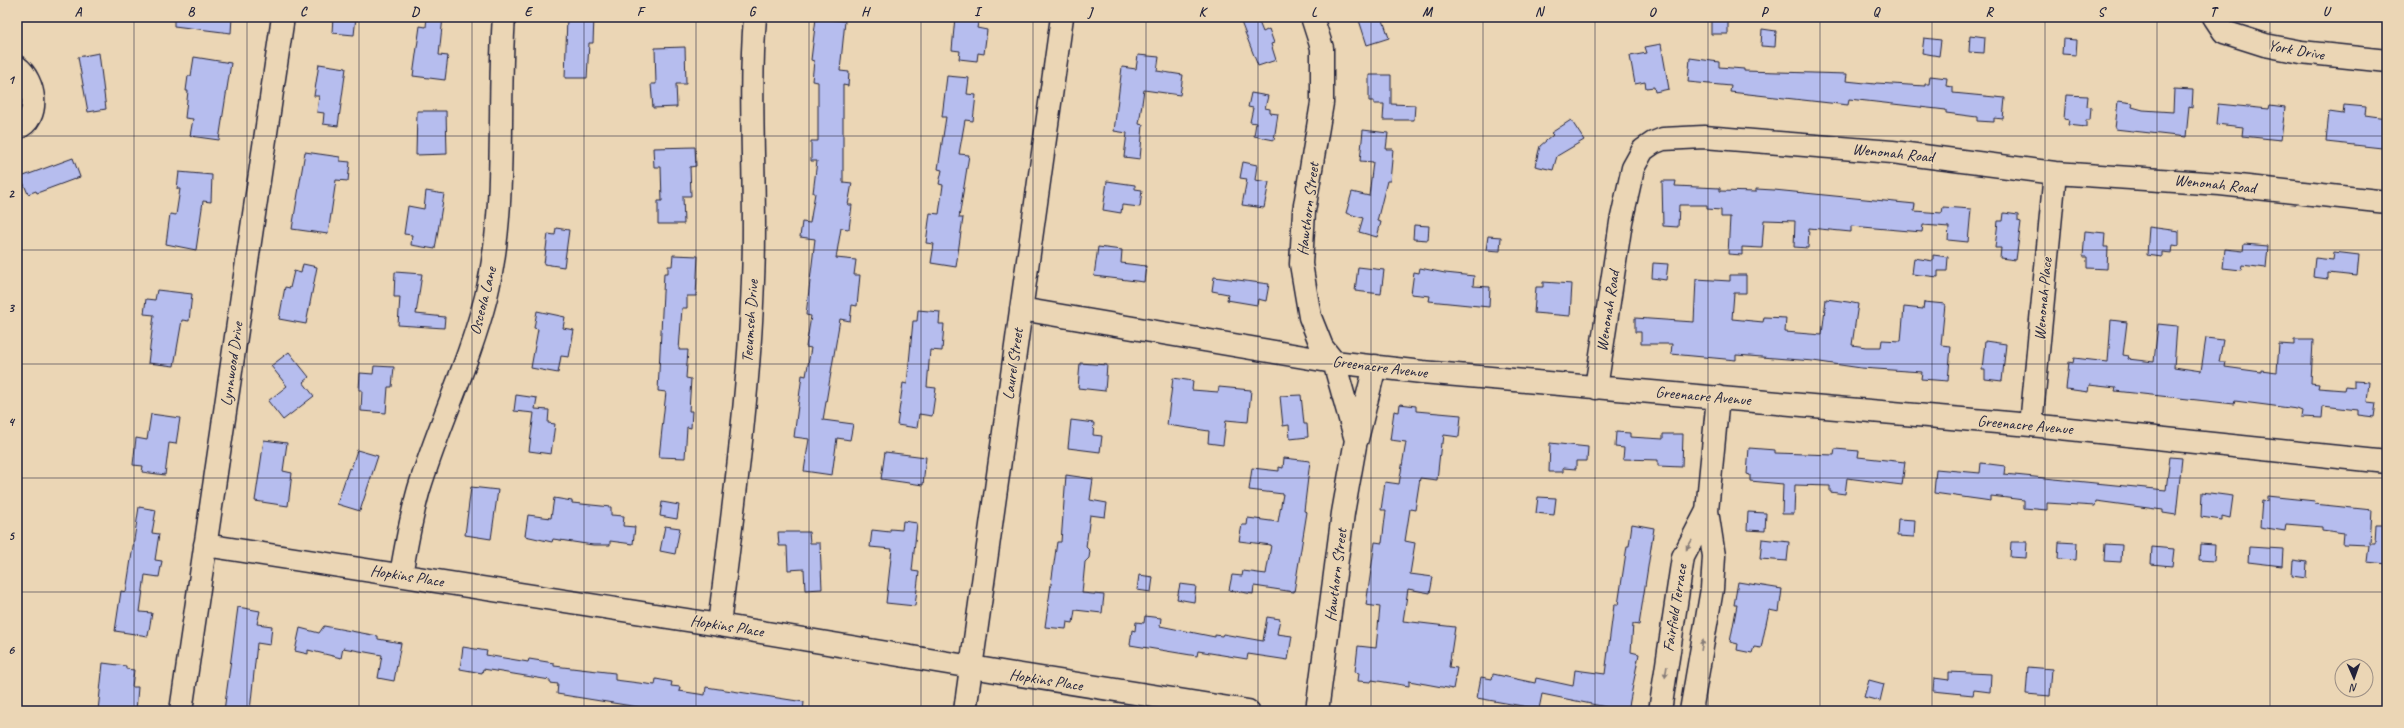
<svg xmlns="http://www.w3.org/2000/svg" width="2404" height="728" viewBox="0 0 2404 728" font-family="Caveat,sans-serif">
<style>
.building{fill:#b6bdee;stroke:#22223b}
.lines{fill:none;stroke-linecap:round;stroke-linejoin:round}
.minor-casing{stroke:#22223b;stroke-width:25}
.minor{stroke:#ebd6b5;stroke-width:22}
.oneway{fill:#867c78}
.grid{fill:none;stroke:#22223b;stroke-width:1;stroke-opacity:0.55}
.labels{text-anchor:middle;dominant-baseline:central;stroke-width:3;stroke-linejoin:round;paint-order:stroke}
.street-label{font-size:16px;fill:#22223b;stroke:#ebd6b5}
.neatline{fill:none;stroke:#22223b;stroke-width:1.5}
.grid-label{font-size:13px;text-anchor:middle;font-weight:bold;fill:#22223b}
</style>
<rect width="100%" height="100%" fill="#ebd6b5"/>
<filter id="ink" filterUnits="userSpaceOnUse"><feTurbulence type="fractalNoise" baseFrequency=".025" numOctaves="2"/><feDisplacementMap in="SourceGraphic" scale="8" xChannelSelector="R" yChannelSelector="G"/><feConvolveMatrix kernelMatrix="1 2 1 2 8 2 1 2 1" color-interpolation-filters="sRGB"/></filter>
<g filter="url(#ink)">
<path class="building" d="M174,17h58l-1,16 -57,-7z
M333,17h23l-2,18 -22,-2z
M427,17h16l-4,38 9,1 -3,24 -32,-4 7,-50 6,1z
M567,17h27l-1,26h-4l-2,35h-22z
M955,17h24l-2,11 10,2 -3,24 -6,-1 -1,8 -18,-2 1,-8 -8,-1z
M1239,17h18l6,15 6,-3 5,14 -3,1 5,16 -18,6z
M1358,17h24l7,21 -22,7z
M1711,17l17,2v15h-17z
M816,18l29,3 -5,50 9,1 -1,14 -5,-1v97l9,1 -4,22h4l-3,24 -8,-1 -5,30 20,2 -2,15h6l-3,31 -5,-1 -2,16 -10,-2 -17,101 30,4 -3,16 -13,-2 -5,37 -28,-4 5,-32 -15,-2 8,-62 4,1 5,-28 -5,-1 5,-31 -5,-1 9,-76 -15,-2 2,-15 8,1 5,-30h-2l4,-32h-6v-20h7v-59l-6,-1 2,-20 -3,-1z
M1762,29l14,2 -1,16 -14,-1z
M1970,35l15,2 -1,16 -15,-1z
M1924,38l17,2 -2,16 -17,-3z
M2063,39l14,1 -1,15 -14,-1z
M1661,44l8,45 -14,3 -1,-5 -8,1 -1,-6 -10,2 -5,-28 17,-3 -2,-6z
M685,47l1,37h-10l1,23 -24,1 -2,-24h5l-1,-36z
M99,53l7,56 -18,3 -10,-55z
M1138,55l21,2 -2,14 26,4 -3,20 -36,-5 -5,34 4,1 -3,34 -16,-2 3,-24 -13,-2 8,-64 14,2z
M194,57l37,6 -12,77 -29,-4 3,-17 -8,-1 3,-27h-2l2,-15h3z
M1690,58l29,4v5l25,2v2l103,3 -1,7 29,3 1,-1 49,3v-2h4l1,-8 17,2 -1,8 7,1v6l52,5 -2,21 -9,-1v4l-17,-1v-4l-31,-4v-3l-97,-11 -1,6 -118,-13 1,-6 -43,-4z
M319,64l27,4 -8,58 -15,-2 1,-11 -7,-1 2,-16h-5z
M1369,75h22v29l24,1 -1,15h-31l1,-16h-10v-3h-5z
M947,76l22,2 -2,16 9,1 -3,26 -8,-1 -6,34 10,1 -10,63h4l-7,49 -25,-4 3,-19 -8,-1 4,-30 9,1 4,-29 -4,-1 3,-14 -4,-1 8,-52h-4z
M2174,89l19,1 -1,18 -3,-1 -3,30 -71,-8 3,-28 15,2 -1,4 11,3 30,2z
M1251,93l17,3 -3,12 5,1v4l8,1 -4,26 -20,-4 2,-13 -6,-1 3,-14 -5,-1z
M2066,95l22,1 -1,10 4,1 -1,13h-4v7l-18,-2 1,-5 -5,-1z
M2218,104l51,5 1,-4 15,2 -4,33 -39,-4 1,-9 -27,-3z
M2344,105l22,2 -1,8 21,3 -4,30 -56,-6 3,-30 14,2z
M417,111h29l1,43 -31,1z
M1571,120l13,20 -27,16 -4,14 -18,-4 5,-20 13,-11 -2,-2z
M1363,130l25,3 -2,16h7l-3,32h-3l-10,40 4,1 -4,15 -18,-5 4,-14 -17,-5 6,-21 17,4 4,-34 -13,-1z
M695,147l1,19 -6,1 1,29h-8l1,28h-26v-23h4l-1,-34h-7l-1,-19z
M305,152l35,5v4l10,1 -2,19 -12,-1 -8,54 -36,-5z
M73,158l7,19 -43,16 -1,-2 -8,3 -7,-17z
M1243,162l14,3 -2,15 14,2 -5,26 -22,-3 5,-26 -7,-1z
M179,172l33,3 -1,27 -8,-1 -7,49 -30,-6 4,-30 6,1 4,-26h-3z
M1107,181l28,4v4l7,1 -2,17 -18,-2 -1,8 -18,-3z
M1662,181h14l-1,5 45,2v3l36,1v-3l18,1 141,14 -1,7 28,2 1,-6 28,2 -3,33 -20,-2 1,-13 -26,-2 -1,7 -71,-6v6l-42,-4 -1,20 -14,-1 1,-26 -31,-1 -2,28 -20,-1v8l-14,-1 2,-37h-9v-7l-14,-1v-4h-28l-1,22 -15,-1z
M426,191l18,3 -9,55 -24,-4 1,-10 -8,-1 4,-28 16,3z
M2004,213l14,2v6l3,1 -5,38 -16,-2 1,-10h-6l3,-27h5z
M1414,225l15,1 -1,14 -15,-1z
M2149,227l30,4v15l-6,-1 -1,8 -10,-1v5l-15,-2z
M556,228l13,2 -5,37 -20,-3 4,-30 7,1z
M2085,231l20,2 -1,14h4l-1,22 -20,-1v-11h-4z
M1488,236l13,1 -1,14 -14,-1z
M2244,244l24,2 -2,22 -24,-3 -1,5 -18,-2 2,-19 18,2z
M1098,247l24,3 -1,13 25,3 -2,16 -50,-6z
M2334,252l25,3 -2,21 -29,-3v6l-15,-2 2,-19 18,2z
M673,255l25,1 -2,40h-9v12h-5l-3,42h9l-2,28 5,1 -2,32h3l-1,17 -4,-1 -2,31 -26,-1 7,-65 -8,-1 6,-118h4v-7h4z
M1933,255l15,2 -1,14h-9v6l-26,-3 2,-16 19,3z
M1653,263l15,1 -2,16 -14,-2z
M303,264l14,3 -11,57 -27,-5 6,-32 5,1 4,-17 7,2z
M1358,267l26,3 -3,24 -26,-3z
M1420,268l25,5 29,3 -1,10 17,1 -1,20 -60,-6 1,-5 -19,-2 3,-22 5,1z
M395,272l27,2 -6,40 29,3 -1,11 -46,-3 2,-28h-6z
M1730,275h16v18h-12l-2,26 31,3 1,-5 22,1 -1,14 37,3 4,-36 22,3 10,2 -6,41 14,2h15l1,-7 19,1 3,-34 19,2 1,-7 21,2 -4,41 10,1 -3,35 -27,-2 1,-7 -61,-4 -48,-7 -77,-6v5l-65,-6 1,-10h-31v-12h-6v-14l59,4 2,-43 34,2z
M1214,277l55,7 -3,17 -8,-2 -1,6 -30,-5 1,-6 -16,-3z
M1543,282l29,2 -2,32 -36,-3 2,-26h7z
M157,290l35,4 -3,27 -7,-1 -8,46 -26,-3 6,-48 -10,-1 2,-15 9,1z
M918,310l22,2 -1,12h5l-2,27 -12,-1 -3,37 9,1 -4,28 -13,-2 -2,14 -20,-3 6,-42 4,1 6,-63h4z
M537,311l28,6 -2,11 11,2 -5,27 -8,-1 -3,17 -27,-5 7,-39 -4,-1z
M2111,320l16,2 -4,33 6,1 -1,3 26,3 4,-38 19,2 -3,41 27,4 5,-33 17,2 -4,22h7l-1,5 36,5v-2l16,2 2,-28 15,1v-5h19l-2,43 8,1 -1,4 26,2 1,-4 9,1v-6l15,1 -2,20 9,1 -2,14 -16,-2v-5l-35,-4 -1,12 -21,-1 1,-6 -5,-2 -62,-8 -1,3 -119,-13 1,-3 -27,-3 -1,7 -22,-3 3,-27 4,1 1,-5 34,4z
M1985,341l21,3 -4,37 -17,-2v-9h-3z
M289,352l20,25 -6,5 11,14 -31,24 -15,-19 19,-15 -16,-20z
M1080,363l27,2 -2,26 -27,-3z
M374,366l20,1 -2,20h-4l-2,26 -25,-2 1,-21h-3l1,-17 13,1z
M1173,378l20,3 -1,9 26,2 1,-5 32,3 -3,32 -22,-2 -3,25 -15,-2 1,-12 -42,-6z
M516,395l21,3 -2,11 14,1 -1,13 7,1 -4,30 -22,-3 5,-38 -20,-2z
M1301,395l3,29h3l1,13 -18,2 -1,-14 -6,1 -3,-30z
M1400,404l16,2v5l45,4 -2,22 -15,-2 -1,8h-2l-4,37 -17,-2 -5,32 -5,-1 -5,32 10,2 -5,31 23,3 -3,16 -22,-4 -5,32 52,6 -6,40 8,1 -4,21 -44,-8v5l-37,-6 -1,2 -13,-1 1,-8 -4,-1 3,-26 18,2 4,-41 -14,-2 9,-63 7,1 4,-33h-5l4,-28 14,2 7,-42 -16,-2 4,-29 5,1z
M151,414l29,4 -4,26 -7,-1 -4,32 -23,-3 1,-6 -10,-1 3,-27 11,2z
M1071,420l23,3 -1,12 9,1 -2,16 -32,-4z
M1616,432l14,1v4l33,2v-5h20l-1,33 -24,-1v-6l-35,-1 1,-11 -9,-1z
M264,440l23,3 -4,28 9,2 -4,33 -33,-5z
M1550,443l38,4 -1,14h-11v8l-13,-1v4h-14z
M1749,448l26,2v3l59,2 1,-6 24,2 -1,6 47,5 -3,23 -55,-7 -2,16 -15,-2v-6l-35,-1 -1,29h-12l1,-30 -33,-3v-6l-3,-1z
M357,450l21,6 -18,55 -23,-7 12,-36 2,1z
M885,452l41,5 -3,28 -42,-6z
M2170,457l12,1 -6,57 -13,-2v-3l-67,-9 -1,5 -48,-3v7l-23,-2v-8l-33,-4v5l-57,-8 2,-24 44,4 1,-10 24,3 -1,8 162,16z
M1284,458l26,3 -6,50 3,1 -13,80 -40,-6 -1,8 -24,-4 3,-15 10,1 1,-5 23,3 5,-29 -32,-4 3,-16h5l1,-7 30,4 5,-28 -34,-4 3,-22 27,3v-4l4,1z
M1066,475l27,4 -3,21 17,3 -2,14 -15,-2 -4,32 4,4 -1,7 -4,4 -3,31 22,2 -2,18 -27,-3 -2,13 -6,-1 -1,7 -21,-2 12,-85h4z
M471,487l27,3 -7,49 -26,-4z
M2202,492l31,4 -3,22 -8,-2v4l-21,-3z
M2267,496l48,5 -1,3 58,6 -2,33h5l1,-18h11v39l-20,-2 2,-17 -26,-1 1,-11 -22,-3v-3l-36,-3 -1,7 -25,-4 2,-27 5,1z
M1538,497l18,1 -2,17 -18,-2z
M554,498l18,3v2l39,4v8l13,1 -1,10 12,1 -2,17 -23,-3v4h-17l-40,-6 -1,3 -27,-6 3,-21 23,3z
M662,502l17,3 -2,14 -17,-3z
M139,507l17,3 -4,23 7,1 -4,26 7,1 -3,16 -14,-2 -5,37 12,1 -4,23 -33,-5 6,-40 5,1z
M1748,512l18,1 -1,18 -18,-1z
M1898,519l17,1 -1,17 -17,-1z
M903,521l14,2 -5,48 7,1 -4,34 -29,-3 6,-54 -22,-2 2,-17 18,2v-3l12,1z
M1632,524l22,4 -15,97 -6,-1 -2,28 8,2 -11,57h-23l1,-4 -64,-13 -3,15 -62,-11 4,-21 11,2 1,-5 42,9 1,-5 37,8 2,-16 30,4 9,-69h4l9,-59h2z
M665,526l15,2 -5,26 -15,-3z
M778,532h31l1,11h10l2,46 -17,1 -1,-21 -16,1 -1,-24h-8z
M1762,539l27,3 -2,19 -27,-2z
M2011,542h16l-1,16 -16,-1z
M2059,542l18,1 -1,17 -18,-1z
M2105,544l17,1 -1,17 -17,-1z
M2200,544l15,1 -1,16 -15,-1z
M2152,547l22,2 -2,17 -21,-2z
M2249,547l34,2 -1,17 -34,-4z
M2293,560l14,2 -1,16 -14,-2z
M1139,575l14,2 -2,15 -14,-2z
M1738,582l44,7 -3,23 -10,-2 -8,38 -7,-1 -2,6 -15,-3 1,-6 -8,-2 7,-37h-3z
M1180,584l16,2 -2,16 -17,-3z
M238,607l22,4 -3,13 15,2 -2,19 -13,-2 -7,68h-26z
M1145,616l16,2 -1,8 55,11v-2l7,1 1,-2 40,7 4,-24 13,2 -3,15 15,2 -4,24 -40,-6 -1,5 -49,-8 -1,5 -67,-11 2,-15 3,1 1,-9 8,1z
M324,626l54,10v3l23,4 -7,38 -16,-3 4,-23 -39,-7 -2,10 -33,-8v4l-13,-3 5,-23 19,5z
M463,647l24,4 -1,4 42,7 1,-3 25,4v3l61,7v7l40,5 1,-6 16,3 -1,4 9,1 -1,4 26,4 1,-8 98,15 -1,9 -166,-1 1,-3 -81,-13 1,-10 -8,-1v-3l-67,-11 -1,4 -22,-4z
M103,663l23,3v3l8,1 -2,17h6l-2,24h-38z
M2028,667l24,2 -2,27 -24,-2z
M1949,672l42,2 -1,18 -16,-2 -1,5 -40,-4 1,-13 15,2z
M1869,680l15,4 -4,17 -16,-4z"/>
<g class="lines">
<defs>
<path id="minor" d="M1312,17l10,31v55l-18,108 -3,53 9,53 12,30 12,15 22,78 -13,73 -26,198
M2214,17l10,15 41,13 36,7 86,9
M17,67c18,13 25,52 0,61
M1021,309l313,53 88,10 609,53 356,37
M1596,388l25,-166 12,-54 10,-18 10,-7 10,-4 41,-2 188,15 163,21 165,11 167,18
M2031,425l24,-252
M1357,439l18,-73
M205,545l514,80 289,48 240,38
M401,575c5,-29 10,-58 18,-86 20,-65 50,-126 67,-192 22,-92 11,-187 18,-280
M719,625c14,-115 30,-230 34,-345 4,-87 -5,-175 2,-263
M181,711l102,-694
M965,711l97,-694
M1660,711l23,-154 24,-46
M1691,711l21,-122 2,-33 -7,-45 11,-114"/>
</defs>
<use href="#minor" class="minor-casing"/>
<use href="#minor" class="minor"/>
</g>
<defs><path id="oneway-solid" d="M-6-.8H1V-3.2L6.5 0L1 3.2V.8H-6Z"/></defs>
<g class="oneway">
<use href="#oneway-solid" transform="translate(1689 545) rotate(120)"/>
<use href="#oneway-solid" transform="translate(1702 645) rotate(-81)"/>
<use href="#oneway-solid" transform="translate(1666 672) rotate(99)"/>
</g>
</g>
<path class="grid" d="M134,17v694M247,17v694M359,17v694M472,17v694M584,17v694M696,17v694M809,17v694M921,17v694M1033,17v694M1146,17v694M1258,17v694M1371,17v694M1483,17v694M1595,17v694M1708,17v694M1820,17v694M1932,17v694M2045,17v694M2157,17v694M2270,17v694M17,136h2370M17,250h2370M17,364h2370M17,478h2370M17,592h2370"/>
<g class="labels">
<g class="street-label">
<text transform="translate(2296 50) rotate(10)">York Drive</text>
<text transform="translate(1893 153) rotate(6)">Wenonah Road</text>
<text transform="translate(2215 184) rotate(6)">Wenonah Road</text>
<text transform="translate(1308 209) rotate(-83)">Hawthorn Street</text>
<text transform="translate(2043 299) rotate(-85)">Wenonah Place</text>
<text transform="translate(483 301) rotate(-76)">Osceola Lane</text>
<text transform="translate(1608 311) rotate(-81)">Wenonah Road</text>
<text transform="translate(750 321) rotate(-86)">Tecumseh Drive</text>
<text transform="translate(232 364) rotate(-82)">Lynnwood Drive</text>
<text transform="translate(1013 364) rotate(-82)">Laurel Street</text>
<text transform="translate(1380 367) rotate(7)">Greenacre Avenue</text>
<text transform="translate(1703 396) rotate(5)">Greenacre Avenue</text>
<text transform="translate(2025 425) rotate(5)">Greenacre Avenue</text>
<text transform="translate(1336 575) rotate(-83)">Hawthorn Street</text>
<text transform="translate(407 576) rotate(9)">Hopkins Place</text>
<text transform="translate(1675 608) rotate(-81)">Fairfield Terrace</text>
<text transform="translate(727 626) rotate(9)">Hopkins Place</text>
<text transform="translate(1046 680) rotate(9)">Hopkins Place</text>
</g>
</g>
<rect width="2404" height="728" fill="none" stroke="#ebd6b5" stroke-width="44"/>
<g transform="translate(2354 678) rotate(178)"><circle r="19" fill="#ebd6b5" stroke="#9b8e84"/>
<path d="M0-3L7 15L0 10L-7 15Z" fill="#22223b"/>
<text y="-6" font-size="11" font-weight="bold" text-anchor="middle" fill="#22223b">N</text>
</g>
<rect x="22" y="22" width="2360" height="684" class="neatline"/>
<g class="grid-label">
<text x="78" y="16">A</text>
<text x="191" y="16">B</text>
<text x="303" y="16">C</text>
<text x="415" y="16">D</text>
<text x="528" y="16">E</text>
<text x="640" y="16">F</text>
<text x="752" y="16">G</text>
<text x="865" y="16">H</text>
<text x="977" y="16">I</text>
<text x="1090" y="16">J</text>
<text x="1202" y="16">K</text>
<text x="1314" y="16">L</text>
<text x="1427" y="16">M</text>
<text x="1539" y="16">N</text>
<text x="1652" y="16">O</text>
<text x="1764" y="16">P</text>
<text x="1876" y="16">Q</text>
<text x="1989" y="16">R</text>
<text x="2101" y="16">S</text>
<text x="2213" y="16">T</text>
<text x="2326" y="16">U</text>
<text x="11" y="84">1</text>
<text x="11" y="198">2</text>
<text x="11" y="312">3</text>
<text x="11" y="426">4</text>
<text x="11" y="540">5</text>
<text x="11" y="654">6</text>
</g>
</svg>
